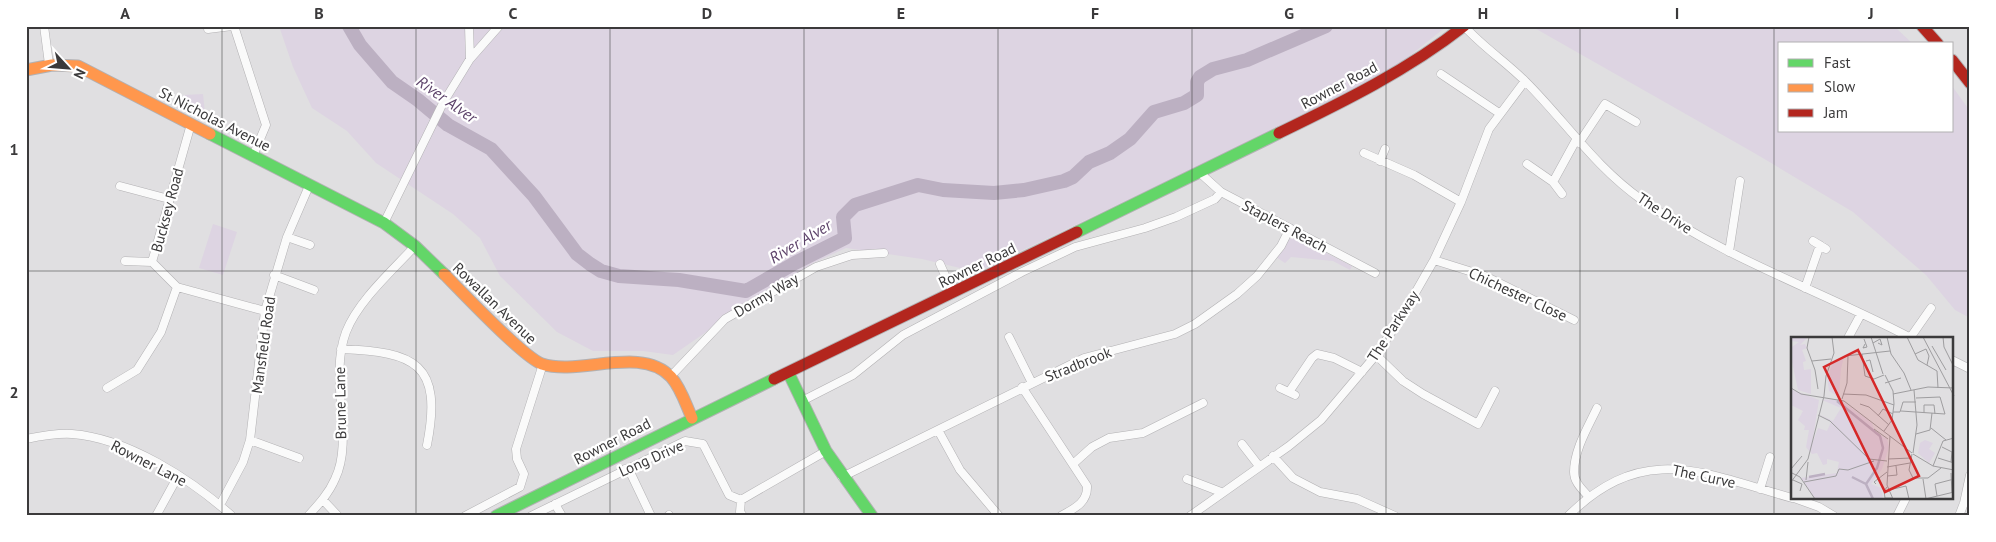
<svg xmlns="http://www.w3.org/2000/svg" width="1996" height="542" viewBox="0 0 1996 542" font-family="'PT Sans',sans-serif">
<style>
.green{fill:#ddd4e2}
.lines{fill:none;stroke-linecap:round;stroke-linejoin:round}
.river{stroke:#bcb0c2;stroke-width:14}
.street-casing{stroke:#b2b1b3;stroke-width:9}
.fast-casing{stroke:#b2b1b3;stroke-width:13}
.slow-casing{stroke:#b2b1b3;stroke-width:13}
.jam-casing{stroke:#b2b1b3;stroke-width:13}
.street{stroke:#fafafa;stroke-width:8}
.fast{stroke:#63d668;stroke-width:11}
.slow{stroke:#ff974d;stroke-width:11}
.jam{stroke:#b3261e;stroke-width:11}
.grid{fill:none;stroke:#3b3a3b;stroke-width:1;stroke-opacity:0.55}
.labels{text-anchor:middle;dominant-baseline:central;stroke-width:4.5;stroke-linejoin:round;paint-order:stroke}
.street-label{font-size:15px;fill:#3b3a3b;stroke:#fff}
.water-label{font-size:16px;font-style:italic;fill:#5d436a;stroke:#fff}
.inset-river{fill:none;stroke:#bcb0c2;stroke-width:2.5}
.inset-road{fill:none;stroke:#9e9d9f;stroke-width:1}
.view{fill:#d62828;fill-opacity:0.15;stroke:#d62828;stroke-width:2.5}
.inset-edge{fill:none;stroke:#3b3a3b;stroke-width:2.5}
.neatline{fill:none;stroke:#3b3a3b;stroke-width:2}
.grid-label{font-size:16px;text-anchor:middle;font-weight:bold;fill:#3b3a3b}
</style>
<rect width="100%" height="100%" fill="#e0dfe1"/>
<path class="green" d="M279,26h1168l-65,52 -405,194 -55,-13 -76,-11 -33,15 -26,19 -26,12 -88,61 -30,-4h-50l-36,-19 -57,-56 -20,-38 -27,-24 -77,-51 -29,-32 -35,-23 -19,-41z
M1531,26h363l19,18h-133v87h172v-45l18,25v207l-15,-8 -29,-35 -73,-63 -97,-58z
M203,94l3,28 -29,-14 7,-13z
M213,224l24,8 -14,43 -24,-7z
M1297,238l55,28 -2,4 -17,-9 -42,-4 -6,6 -9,-6 13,-18z"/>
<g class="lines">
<path class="river" d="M349,26l11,19 32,37 26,18 30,25 43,24 43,47 43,58 13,10 11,7 18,5 60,4 67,11 49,-28 50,-25 -2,-21 12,-12 63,-20 25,5 51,3 30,-3 40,-9 9,-4 16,-15 21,-9 20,-14 24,-27 30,-9 13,-8v-13l3,-5 13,-8 34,-9 79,-34"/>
<defs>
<path id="street" d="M44,26l5,38
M208,26v3l24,-3
M234,26l32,99 -13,31
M469,26l1,33
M1464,26c19,21 42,36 62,56 40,40 68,84 116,118 83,59 180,91 269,138
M1441,74l58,39
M191,124l-39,138 25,25 88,24
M1579,143l26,-39 31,18
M1364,153l50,22 47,27
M1380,161l5,-12
M1527,164l26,18 9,12
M1200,173l21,19 154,81
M1553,182l23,-42
M120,186l49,13
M384,223l59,-120 27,-44 29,-33
M287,237l23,8
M1813,241l13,8
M1729,252l11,-71
M1434,260l51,16 89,44
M125,261l27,1
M940,264l13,29
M274,275l40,15
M1805,288l15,-43
M1009,337l23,46
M1848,338l13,-24
M1910,338l21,-30
M341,349c74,3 102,14 86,96
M1376,355l27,26 20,13 55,30 17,-33
M1952,360l18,9
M671,376l54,-57 91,-52 36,-12 32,-2
M1022,387l65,99c1,17 -14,23 -26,30
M107,388l30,-18 24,-38 16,-45
M1280,388l15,7
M1289,392l23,-34 5,-4 17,4 28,14
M802,401l51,-26 50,-40 119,-63 53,-25 70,-19 31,-11 39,-18 6,-7
M938,430l22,40 39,46
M26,439c15,-3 31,-6 46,-5 55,4 119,45 160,82
M250,440l49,18
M1242,444l17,22
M1273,456l20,22 27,14 37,7 38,17
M1073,464l19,-17 17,-9 34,-5 60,-30
M625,469l6,5 20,42
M842,477l242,-119 91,-24 20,-10 42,-30 20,-18 24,-30 9,-18
M1187,479l34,13
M1760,489l10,-32
M1588,496c-6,-7 -14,-14 -14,-24 0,-22 14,-45 23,-64
M1794,498l25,9 15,9
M323,500l15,16
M741,500l-1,12 3,4
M555,504l7,12
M220,505l23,-43 7,-22 15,-129 22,-74 22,-51
M156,516l22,-40
M308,516c11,-12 21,-23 27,-37 20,-41 -7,-99 11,-147 12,-31 46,-61 69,-86
M465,516l55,-29 4,-13 -7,-15 -1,-10 27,-85
M531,516l154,-75 18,3 26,51 12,5 85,-49
M668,516l1,-1
M1190,516l99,-70 32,-26 55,-65 26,-39 32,-56 27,-58 28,-73 36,-48
M1568,516c76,-75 135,-43 224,-18
M1897,516l9,-18
M1959,516l5,-13 6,-28"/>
<path id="fast" d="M210,134l174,89 31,23 29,28
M1077,232l202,-99
M789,374l37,77 46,65
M496,516l278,-137"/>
<path id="slow" d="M26,70l26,-5 26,1 132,68
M444,274c18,18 79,83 98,90 38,12 99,-19 129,13 10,11 15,28 21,41"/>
<path id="jam" d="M1922,26l16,18
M1952,60l18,23
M1279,133c64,-31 129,-63 185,-107
M774,379l303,-147"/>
</defs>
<use href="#street" class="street-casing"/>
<use href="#fast" class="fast-casing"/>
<use href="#slow" class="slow-casing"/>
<use href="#jam" class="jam-casing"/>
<use href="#street" class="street"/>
<use href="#fast" class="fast"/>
<use href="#slow" class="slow"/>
<use href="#jam" class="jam"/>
</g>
<path class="grid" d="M222,26v490M416,26v490M610,26v490M804,26v490M998,26v490M1192,26v490M1386,26v490M1580,26v490M1774,26v490M26,271h1944"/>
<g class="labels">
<g class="street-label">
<text transform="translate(1339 85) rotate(-28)">Rowner Road</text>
<text transform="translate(215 119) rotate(27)">St Nicholas Avenue</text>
<text transform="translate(167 210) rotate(-75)">Bucksey Road</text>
<text transform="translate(1665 213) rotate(33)">The Drive</text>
<text transform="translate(1285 226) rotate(28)">Staplers Reach</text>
<text transform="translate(977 265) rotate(-26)">Rowner Road</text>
<text transform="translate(1518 294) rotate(25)">Chichester Close</text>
<text transform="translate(766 295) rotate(-30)">Dormy Way</text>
<text transform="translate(495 303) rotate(44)">Rowallan Avenue</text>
<text transform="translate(1393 326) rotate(-57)">The Parkway</text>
<text transform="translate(263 345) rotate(-82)">Mansfield Road</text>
<text transform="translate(1078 364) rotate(-22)">Stradbrook</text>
<text transform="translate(340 403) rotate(-91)">Brune Lane</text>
<text transform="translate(612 441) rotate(-27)">Rowner Road</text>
<text transform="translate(651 458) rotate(-24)">Long Drive</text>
<text transform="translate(149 463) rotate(27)">Rowner Lane</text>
<text transform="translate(1704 476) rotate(12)">The Curve</text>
</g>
<g class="water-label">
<text transform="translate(447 99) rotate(35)">River Alver</text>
<text transform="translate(800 241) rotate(-31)">River Alver</text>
</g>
</g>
<g transform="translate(1791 337)">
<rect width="162" height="162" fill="#e0dfe1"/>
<path d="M0,0h17l-8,8 5,-1 2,4 -5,2 4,11 -3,1 1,8 7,-1v25l-13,-4 -7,-33v-13l1,3 7,-5 -8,-1zM53,20l-3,12 -2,28 -10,-6 -2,-14 7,-17zM0,52l28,11 -7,44 6,-16 9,3 4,-9 -12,-8 14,7 8,-13 -19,-8 17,-1 33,24 3,9 12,7 2,8 -7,22 -11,15 10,4 2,11h-68l-14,-21 36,-5 2,-11 -12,-3v5l-4,1 -6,-12 -5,1 -6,-7 3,-17h-5l1,-4 -7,-6 5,-9 -12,-6zM134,103l8,3 -4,6 6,4 -6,10 -11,-10 2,-10z" fill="#ddd4e2"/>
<path class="inset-river" d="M46,64l43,35 3,12 -6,20 -11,16 7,15M18,140l16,-3M61,140l14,7"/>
<path class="inset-road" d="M18,0l-2,11 8,22 3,19M80,0l12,37M96,0l4,17 13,19 7,17M116,0l11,23 19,11 1,17M132,0l31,59M152,0l1,10 10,20M73,2l3,8 -4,1 2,-4M82,6l7,-4 2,6 -4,-2M141,9l14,24M71,17l3,22 9,3 10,-4M124,17l11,-5 3,7 -2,9M54,19l45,-5M21,24l19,-2M75,24l4,-1 3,12M94,46l16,-5M0,51l10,6 43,7 68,52M52,57l23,1 28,10M102,57l35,-7 26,1M33,59l2,-20 8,-23 -2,-16M51,62l5,-16 1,-27M69,67l9,3 20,18M110,74l44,3 -5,-17 -24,1M102,75h7l3,-10h13M133,76v-8h10l1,9M27,78l12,6 39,38 18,2M87,79l5,-7 10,5M140,91l15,12M83,92l14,10M93,94l8,-11 2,-16 -1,-13 -8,-16M125,97l14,-4 2,-17M99,99l-3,49 6,14M151,110l10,5 -1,10M122,116l4,-28 -3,-35M121,117l-3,16 4,8h15l13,-10M122,117l20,12 21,4M147,121l16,5M97,122l23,-1M142,129l10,-25 11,-3M96,130l23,-4M0,132l11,-13M1,136l8,4 15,22M160,136l1,20M96,139l10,-1 -1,-9M132,142l3,20M2,143l9,4 -2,7M15,143l2,-18M0,145l17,-23 16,-63M13,145l32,-6 3,-7 9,1 26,-9M85,147l-2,-2 13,-10M96,150l-3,4 1,7h7M98,153l17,-4 3,13M146,159l-2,-12 19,-5M134,162l29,-7"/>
<path class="view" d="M67,13l61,126 -34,16 -61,-125z"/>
<rect width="162" height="162" class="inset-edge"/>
</g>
<rect width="1996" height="542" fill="none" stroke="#ffffff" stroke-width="55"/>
<rect x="1778" y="42" width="175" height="90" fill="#ffffff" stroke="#b1b0b1"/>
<rect x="1788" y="59" width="25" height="8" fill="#63d668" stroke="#b1b0b1"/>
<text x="1824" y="68" font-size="15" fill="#3b3a3b">Fast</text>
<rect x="1788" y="84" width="25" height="8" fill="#ff974d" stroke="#b1b0b1"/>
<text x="1824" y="92" font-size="15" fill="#3b3a3b">Slow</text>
<rect x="1788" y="109" width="25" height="8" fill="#b3261e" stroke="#b1b0b1"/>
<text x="1824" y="118" font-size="15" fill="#3b3a3b">Jam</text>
<g transform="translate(68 68) rotate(116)" stroke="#ffffff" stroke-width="4" paint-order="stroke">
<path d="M0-4L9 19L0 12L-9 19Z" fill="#3b3a3b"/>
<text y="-8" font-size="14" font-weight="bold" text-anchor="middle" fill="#3b3a3b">N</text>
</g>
<rect x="28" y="28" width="1940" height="486" class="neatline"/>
<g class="grid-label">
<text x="125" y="19">A</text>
<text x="319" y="19">B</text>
<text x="513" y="19">C</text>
<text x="707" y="19">D</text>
<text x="901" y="19">E</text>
<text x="1095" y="19">F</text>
<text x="1289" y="19">G</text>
<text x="1483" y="19">H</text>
<text x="1677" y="19">I</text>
<text x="1871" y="19">J</text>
<text x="14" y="155">1</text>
<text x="14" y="398">2</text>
</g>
</svg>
